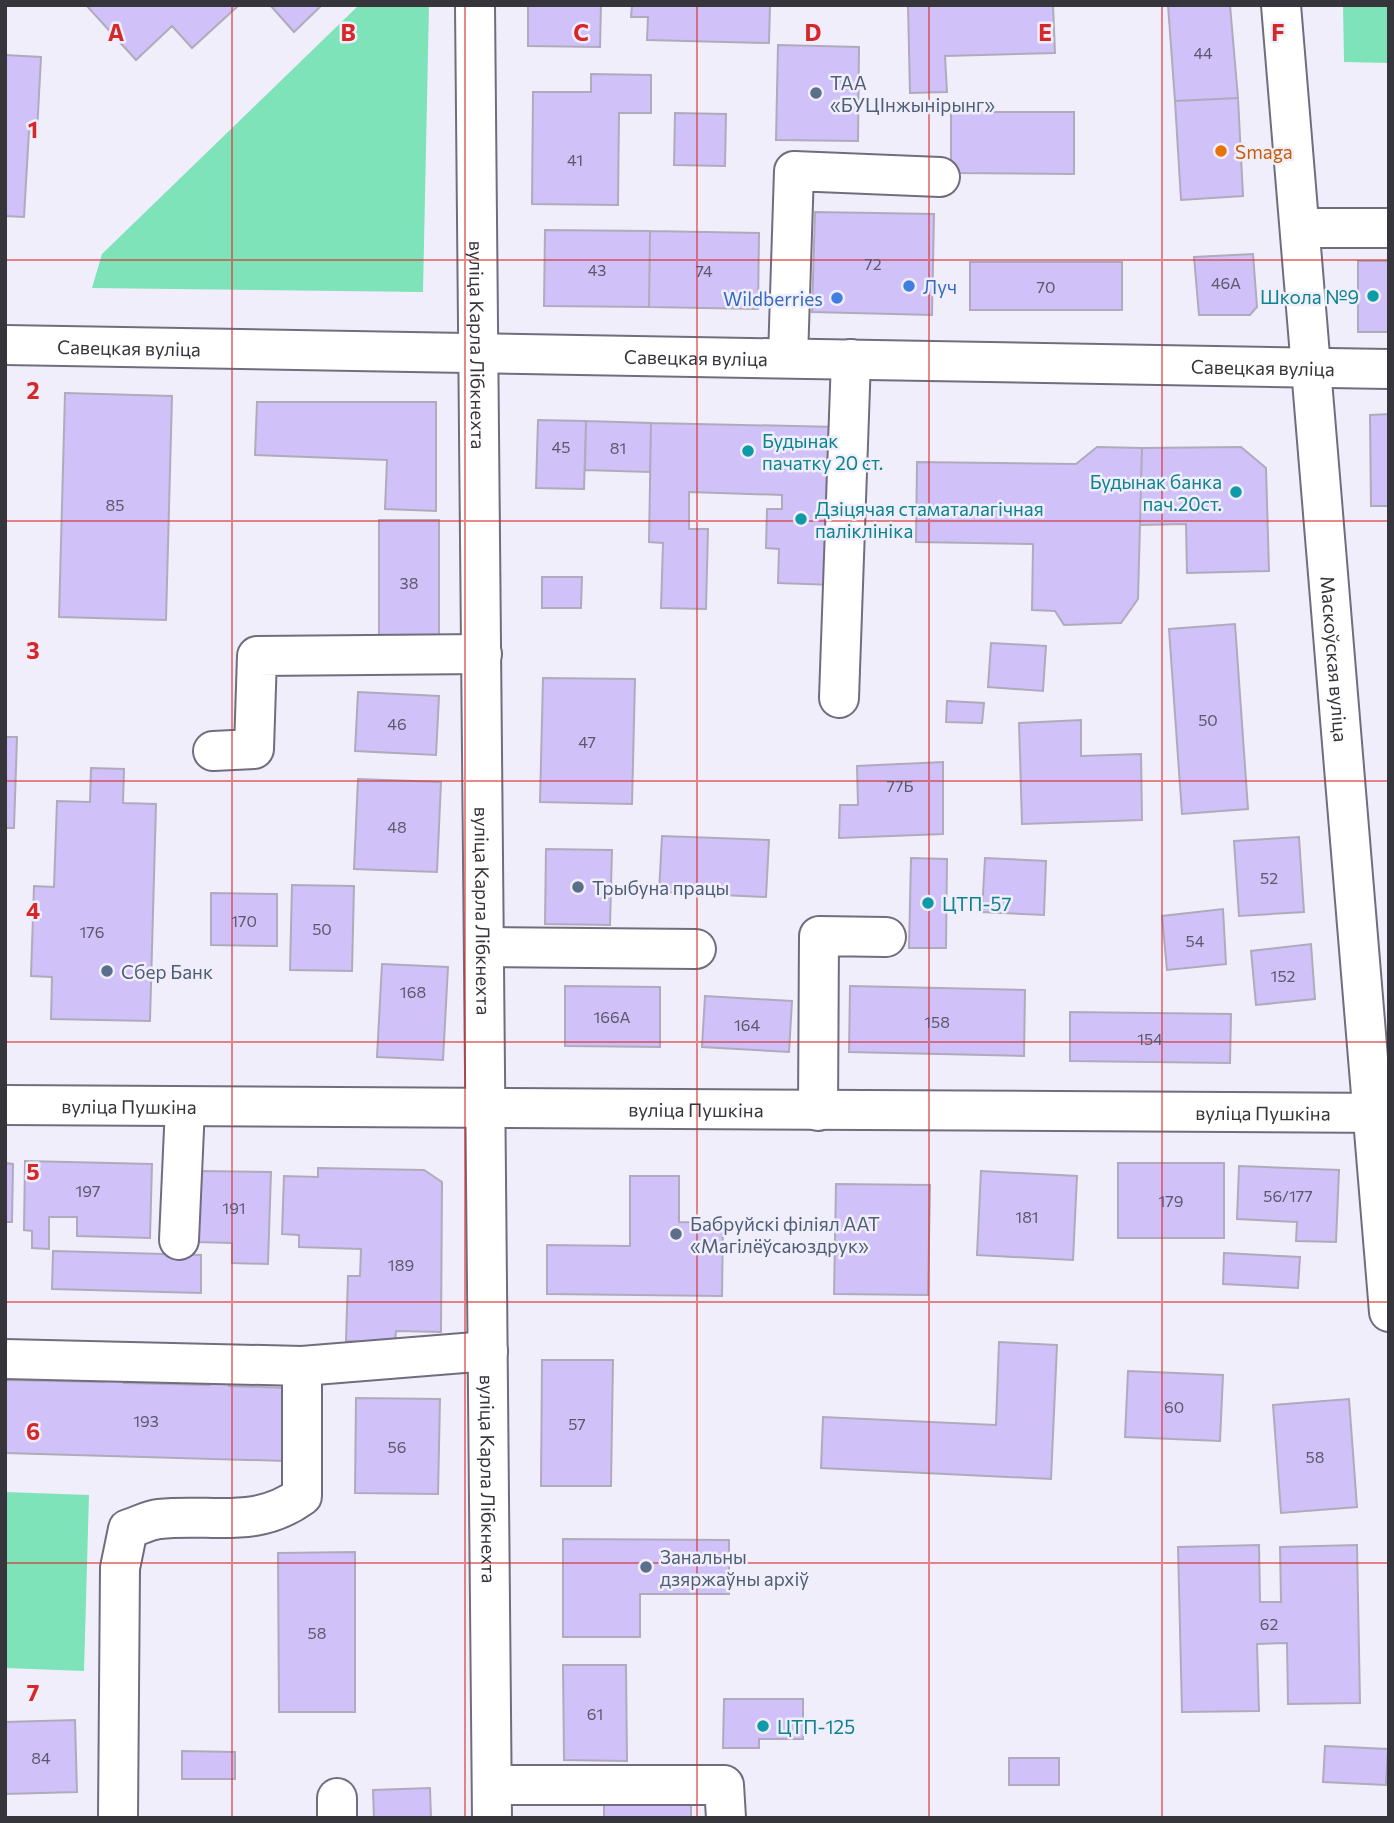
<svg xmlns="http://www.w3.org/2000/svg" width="1394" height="1823" viewBox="0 0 1394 1823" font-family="Commissioner,sans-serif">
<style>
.green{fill:#7ee3b9}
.building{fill:#d0c1f8;stroke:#b0abbc;stroke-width:2}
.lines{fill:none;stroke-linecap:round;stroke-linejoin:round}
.minor-casing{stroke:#726d7d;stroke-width:42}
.major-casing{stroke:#726d7d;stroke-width:42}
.minor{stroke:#fff;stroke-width:38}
.major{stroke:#fff;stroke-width:38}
.grid{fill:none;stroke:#d62828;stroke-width:2;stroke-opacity:0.55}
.service-dot{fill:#5c6f8a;stroke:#f1eefc;stroke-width:2.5}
.food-dot{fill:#e8710a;stroke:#f1eefc;stroke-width:2.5}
.shop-dot{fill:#3f7fe0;stroke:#f1eefc;stroke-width:2.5}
.culture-dot{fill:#0f9aa8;stroke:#f1eefc;stroke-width:2.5}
.labels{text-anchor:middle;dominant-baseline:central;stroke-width:5;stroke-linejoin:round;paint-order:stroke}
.number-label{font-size:16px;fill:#5d586b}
.service-label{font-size:19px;fill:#4e5e75;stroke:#f1eefc;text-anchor:start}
.food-label{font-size:19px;fill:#c56008;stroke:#f1eefc;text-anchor:start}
.shop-label{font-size:19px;fill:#366cbe;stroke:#f1eefc;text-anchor:start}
.culture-label{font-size:19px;fill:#0d838f;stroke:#f1eefc;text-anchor:start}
.street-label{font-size:19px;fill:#37353c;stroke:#f1eefc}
.grid-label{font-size:23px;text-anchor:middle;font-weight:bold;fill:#d62828;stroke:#f1eefc;stroke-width:5;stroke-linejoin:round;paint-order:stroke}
</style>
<rect width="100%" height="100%" fill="#f1eefc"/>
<path class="green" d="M359,5h70l-6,287 -331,-4 10,-34z
M1343,5h46v58l-45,-1z
M5,1492l84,3 -5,176 -79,-3z"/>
<path class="building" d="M86,5h153l-47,43 -20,-22 -36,34z
M270,5h52l-28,27z
M528,5h73l-1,42 -72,-1z
M632,5h138l-1,38 -122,-3 1,-23h-17z
M908,5h145l2,48 -110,3 2,36 -37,1z
M1168,5h62l8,93 -63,3z
M778,45l81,2 -1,94 -82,-1z
M5,55l36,2 -4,75 -8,-1 -5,86 -19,-1z
M591,74l60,1v38h-32l-1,92 -86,-1 1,-112h58z
M1238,98l5,98 -62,4 -6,-99z
M951,112h123v62l-123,-1z
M675,113l51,1 -1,52 -51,-1z
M815,212l119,2 -2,101 -120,-3z
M545,230l105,1 -1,76 -105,-1z
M650,231l109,2 -1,76 -109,-2z
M1253,254l4,53 -7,8h-51l-5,-58z
M1358,261h31v71h-31z
M970,262h152v48h-152z
M65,393l107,3 -6,224 -107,-3z
M257,402h179v109l-51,-2 2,-49 -132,-5z
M1389,414v92h-18l-1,-91z
M538,420l48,1 -2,68 -48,-1z
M586,421l65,2 -1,49 -65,-2z
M651,423l187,4 -4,158 -56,-2 1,-34 -13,-1 1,-39h15v-14l-93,-3v37h19l-2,80 -45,-1 2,-65 -14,-1z
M1097,447l45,1 -4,151 -17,24 -57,2 -9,-14 -23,-1 1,-66 -117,-2 1,-80 159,2z
M1241,447l25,21 3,103 -82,2 -1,-49 -46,1 2,-77z
M379,520h60v125h-60z
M542,577h40l-1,31h-39z
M1235,624l13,185 -66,5 -13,-185z
M991,643l55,3 -3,45 -55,-4z
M543,678l92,1 -3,125 -92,-2z
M358,692l81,4 -3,59 -81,-4z
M947,701l37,2 -2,20 -36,-1z
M1081,720v36l60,-2 1,66 -120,4 -3,-101z
M5,737h12l-3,91h-9z
M943,762v72l-104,4 1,-33h18l-1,-39z
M91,768l33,1 -1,34 33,1 -6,217 -99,-2 1,-42 -21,-1 3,-90 20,1 3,-86 33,1z
M358,779l83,3 -4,90 -83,-3z
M662,836l107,4 -3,57 -107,-5z
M1299,837l5,75 -65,4 -5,-75z
M546,849l66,1 -2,75 -65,-1z
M911,858l36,1 -1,89h-37z
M985,858l61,3 -2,54 -62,-3z
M292,885l62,1 -2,85 -62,-1z
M211,893l66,1v52l-66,-1z
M1223,909l3,55 -59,6 -5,-54z
M1311,944l4,55 -59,6 -5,-54z
M382,964l66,3 -5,93 -66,-3z
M565,986l95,1v60l-95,-1z
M850,986l175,4 -1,66 -175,-4z
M705,996l87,5 -3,51 -87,-5z
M1070,1012l161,2 -1,49 -160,-2z
M25,1161l127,3 -2,74 -73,-2v-19h-28v32l-17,-1v-17l-8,-1z
M5,1163l8,1 -1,58h-7z
M1118,1163h106v75h-106z
M1239,1166l100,4 -3,72 -40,-1 1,-19 -60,-3z
M318,1168l106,2 18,12 -1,150 -45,-1 -1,12 -49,-2 2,-65h12l1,-27 -62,-2v-12l-17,-1 2,-58 34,1z
M199,1171l72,1 -3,92 -36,-1v-20l-35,-1z
M981,1171l96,5 -4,84 -96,-5z
M630,1176h49v46l44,1 -1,73 -175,-2v-49l83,1z
M836,1184l94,1 -2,110 -94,-1z
M53,1251l148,4v38l-149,-4z
M1224,1253l76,4 -2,31 -75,-4z
M999,1342l58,3 -6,134 -230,-11 2,-51 173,8z
M542,1360h71l-2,126h-70z
M1128,1371l95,4 -3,66 -95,-4z
M104,1376l20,1v6l86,2 1,-6h18v7l59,2 -2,73 -281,-8v-73l99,2z
M356,1398l84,1 -2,95 -83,-1z
M1349,1399l8,108 -76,6 -8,-108z
M563,1539l166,1v54h-89v43h-77z
M1259,1545l1,57h21l-1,-55 77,-2 3,158 -72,1 -1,-61 -30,1 2,67 -77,1 -4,-165z
M355,1552v160h-76l-1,-159z
M563,1665h63l1,96 -63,-1z
M724,1699h79v40h-44v9h-36z
M75,1720l2,72 -72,2v-72z
M1325,1746l63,3 -2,36 -63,-3z
M182,1751l53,1v27h-53z
M1009,1758h50v27h-50z
M430,1788l1,30h-57l-1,-28z
M604,1805h87v13h-87z"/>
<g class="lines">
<defs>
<g id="minor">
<path id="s1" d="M475,5l17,1813"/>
<path id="s2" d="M1281,5l108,1307"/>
<path d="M1301,228h88"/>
<path id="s3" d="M5,345l1384,24"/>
<path d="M788,358l6,-187 146,6"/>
<path d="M839,698l12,-339"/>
<path d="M213,751l41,-2 3,-93 225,-2"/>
<path d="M485,947l211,2"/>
<path d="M818,1111l1,-175 67,1"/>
<path d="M179,1240l6,-133"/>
<path d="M5,1359l297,7 186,-15"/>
<path d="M492,1785h232l2,33"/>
<path d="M118,1818l2,-250 8,-39c10,-3 21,-9 31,-10 53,-6 96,11 143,-23v-130"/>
<path d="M337,1818v-20"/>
</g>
<g id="major">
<path id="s4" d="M5,1105l1384,8"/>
</g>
</defs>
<use href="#minor" class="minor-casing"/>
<use href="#major" class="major-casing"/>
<use href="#minor" class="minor"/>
<use href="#major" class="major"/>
</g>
<path class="grid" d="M232,5v1813M465,5v1813M697,5v1813M929,5v1813M1162,5v1813M5,260h1384M5,521h1384M5,781h1384M5,1042h1384M5,1302h1384M5,1563h1384"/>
<g class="service-dot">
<circle cx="816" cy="93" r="7"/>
<circle cx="578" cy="887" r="7"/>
<circle cx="107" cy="971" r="7"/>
<circle cx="676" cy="1234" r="7"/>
<circle cx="646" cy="1567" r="7"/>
</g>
<circle class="food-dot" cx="1221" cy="151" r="7"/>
<g class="shop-dot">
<circle cx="909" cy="286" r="7"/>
<circle cx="837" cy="298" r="7"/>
</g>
<g class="culture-dot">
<circle cx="1373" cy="296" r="7"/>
<circle cx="748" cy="451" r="7"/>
<circle cx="1236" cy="492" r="7"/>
<circle cx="801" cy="519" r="7"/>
<circle cx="928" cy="903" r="7"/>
<circle cx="763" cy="1726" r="7"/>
</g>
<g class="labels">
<g class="number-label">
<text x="1203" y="52">44</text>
<text x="575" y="159">41</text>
<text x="873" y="263">72</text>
<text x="597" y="269">43</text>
<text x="704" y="270">74</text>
<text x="1226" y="282">46А</text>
<text x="1046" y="286">70</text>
<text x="561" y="446">45</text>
<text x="618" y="447">81</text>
<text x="115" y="504">85</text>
<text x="409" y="582">38</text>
<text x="1208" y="719">50</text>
<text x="397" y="723">46</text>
<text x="587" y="741">47</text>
<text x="900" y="785">77Б</text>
<text x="397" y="826">48</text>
<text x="1269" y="877">52</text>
<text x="244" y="920">170</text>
<text x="322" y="928">50</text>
<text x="92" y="931">176</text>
<text x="1195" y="940">54</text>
<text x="1283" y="975">152</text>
<text x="413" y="991">168</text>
<text x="612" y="1016">166А</text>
<text x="937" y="1021">158</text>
<text x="747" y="1024">164</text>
<text x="1150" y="1038">154</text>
<text x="88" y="1190">197</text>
<text x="1288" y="1195">56/177</text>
<text x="1171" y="1200">179</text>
<text x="234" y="1207">191</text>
<text x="1027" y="1216">181</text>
<text x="401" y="1264">189</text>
<text x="1174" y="1406">60</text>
<text x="146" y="1420">193</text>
<text x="577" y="1423">57</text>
<text x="397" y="1446">56</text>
<text x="1315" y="1456">58</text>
<text x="1269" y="1623">62</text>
<text x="317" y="1632">58</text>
<text x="595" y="1713">61</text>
<text x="41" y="1757">84</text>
</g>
<g class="service-label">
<text x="830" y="82">ТАА<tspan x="830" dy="22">«БУЦІнжынірынг»</tspan></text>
<text x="592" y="887">Трыбуна працы</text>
<text x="121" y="971">Сбер Банк</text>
<text x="690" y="1223">Бабруйскі філіял ААТ<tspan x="690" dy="22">«Магілёўсаюздрук»</tspan></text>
<text x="660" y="1556">Занальны<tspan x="660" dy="22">дзяржаўны архіў</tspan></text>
</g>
<g class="food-label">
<text x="1235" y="151">Smaga</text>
</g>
<g class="shop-label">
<text x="923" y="286">Луч</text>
<text x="823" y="298" text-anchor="end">Wildberries</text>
</g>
<g class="culture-label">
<text x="1359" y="296" text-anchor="end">Школа №9</text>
<text x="762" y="440">Будынак<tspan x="762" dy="22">пачатку 20 ст.</tspan></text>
<text x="1222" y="481" text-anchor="end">Будынак банка<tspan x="1222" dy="22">пач.20ст.</tspan></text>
<text x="815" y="508">Дзіцячая стаматалагічная<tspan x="815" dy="22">паліклініка</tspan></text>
<text x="942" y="903">ЦТП-57</text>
<text x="777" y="1726">ЦТП-125</text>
</g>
<g class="street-label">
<text stroke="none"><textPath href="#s1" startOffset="340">вуліца Карла Лібкнехта</textPath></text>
<text stroke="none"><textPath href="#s3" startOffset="124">Савецкая вуліца</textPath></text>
<text stroke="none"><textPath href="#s3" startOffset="691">Савецкая вуліца</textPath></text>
<text stroke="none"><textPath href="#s3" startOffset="1258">Савецкая вуліца</textPath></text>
<text stroke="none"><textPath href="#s2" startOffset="656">Маскоўская вуліца</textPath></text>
<text stroke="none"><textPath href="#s1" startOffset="906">вуліца Карла Лібкнехта</textPath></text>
<text stroke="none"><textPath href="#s4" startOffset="124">вуліца Пушкіна</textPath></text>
<text stroke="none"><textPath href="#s4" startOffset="691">вуліца Пушкіна</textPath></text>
<text stroke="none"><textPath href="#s4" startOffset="1258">вуліца Пушкіна</textPath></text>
<text stroke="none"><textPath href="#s1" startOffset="1474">вуліца Карла Лібкнехта</textPath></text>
</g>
</g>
<g class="grid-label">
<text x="116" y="41">A</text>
<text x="348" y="41">B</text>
<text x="581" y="41">C</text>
<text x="813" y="41">D</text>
<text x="1045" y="41">E</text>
<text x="1278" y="41">F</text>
<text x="33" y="138">1</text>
<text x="33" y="399">2</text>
<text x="33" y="659">3</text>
<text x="33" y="919">4</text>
<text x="33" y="1180">5</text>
<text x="33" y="1440">6</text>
<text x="33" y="1701">7</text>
</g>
<rect width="1394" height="1823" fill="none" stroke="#37353c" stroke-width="14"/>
</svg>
